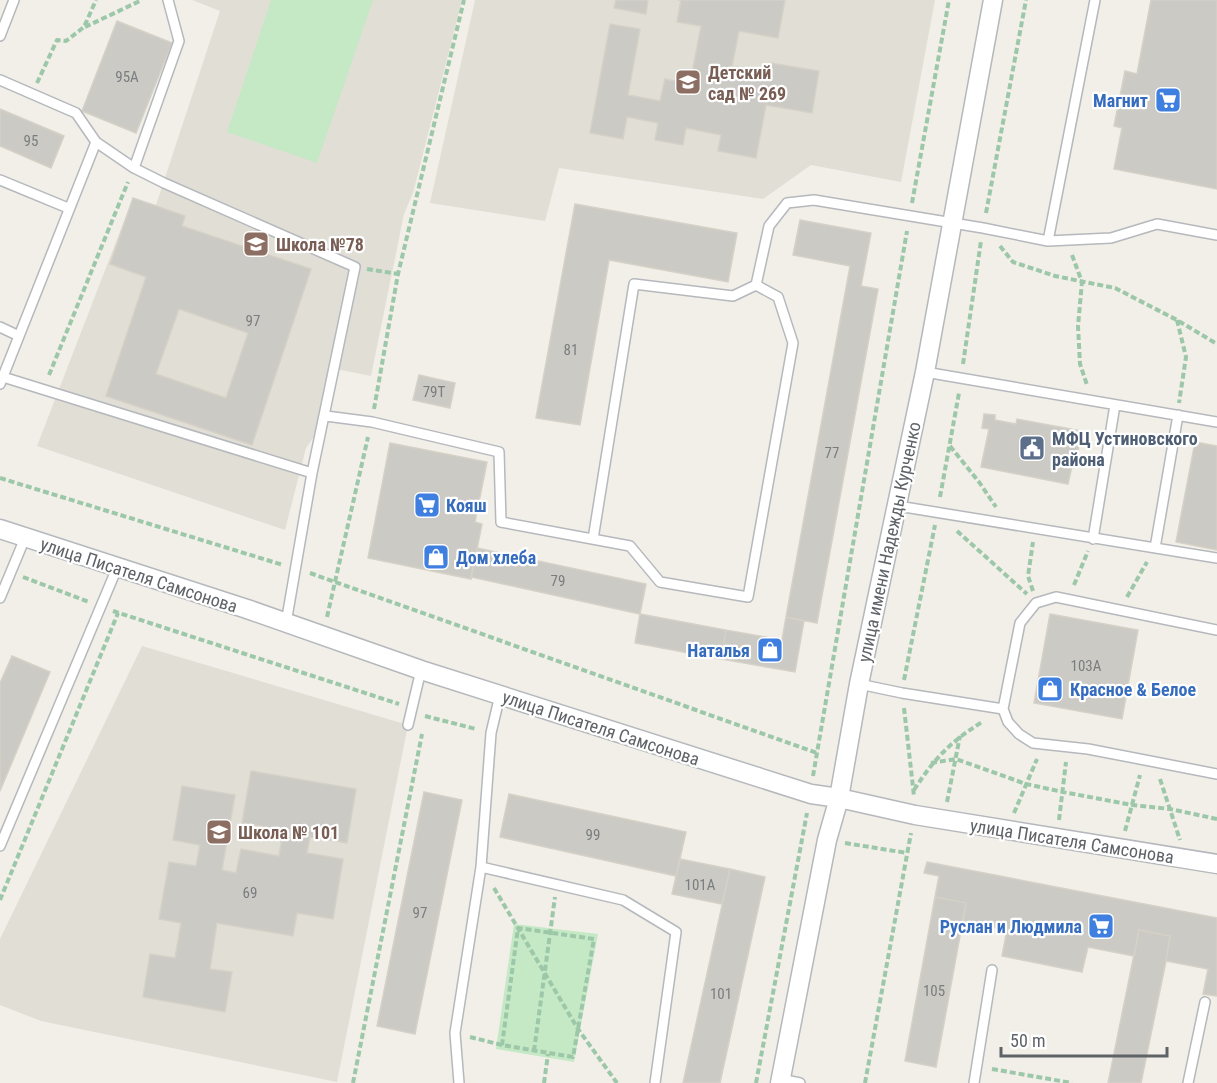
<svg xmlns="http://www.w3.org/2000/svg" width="1217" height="1083" viewBox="0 0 1217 1083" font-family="'Roboto Condensed',sans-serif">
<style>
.education{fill:#e1ded6}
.green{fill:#c5e8c5}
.building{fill:#cccac5;stroke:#d6d1c6;stroke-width:1.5;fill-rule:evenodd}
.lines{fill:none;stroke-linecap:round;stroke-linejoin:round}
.lane-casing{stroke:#b5b8bc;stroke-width:12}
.street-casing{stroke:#b5b8bc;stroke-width:21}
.path{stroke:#9cc7a9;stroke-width:4;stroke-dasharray:6 3;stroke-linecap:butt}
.lane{stroke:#fff;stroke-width:9}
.street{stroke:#fff;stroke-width:18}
.labels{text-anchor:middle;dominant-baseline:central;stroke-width:4.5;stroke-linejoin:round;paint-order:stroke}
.number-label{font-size:15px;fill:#7a7d7f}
.education-label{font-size:18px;font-weight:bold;fill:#785e54;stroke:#fff;text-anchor:start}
.shop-label{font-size:18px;font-weight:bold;fill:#366cbe;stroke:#fff;text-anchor:end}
.service-label{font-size:18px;font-weight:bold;fill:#4e5e75;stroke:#fff;text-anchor:start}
.street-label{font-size:18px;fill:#5f6368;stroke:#fff}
</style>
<rect width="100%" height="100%" fill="#f1efe8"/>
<path class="education" d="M192,0h270l-49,193 -9,21 -33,162 -40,-8 -13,63 -12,17 -21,82 -248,-84 96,-248 23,7 64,-194z
M475,0h460l-34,182 -90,-17 -48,34 -204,-31 -14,53 -115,-18z
M142,646l266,79 -71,357 -296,-61 -41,-16v-66z"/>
<path class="green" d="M271,0h102l-56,163 -90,-31z
M514,924l84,10 -24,128 -78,-13z"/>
<path class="building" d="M616,0h32l-2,14 -32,-6z
M678,0h107l-7,38 -39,-7 -7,35 37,7 2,-10 48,8 -7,42 -46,-8 -10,53 -38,-7 3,-16 -35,-7 -3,17 -28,-5 3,-17 -31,-6 -4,22 -33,-6 20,-109 30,5 -12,66 32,6 5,-22 25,5 11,-58 -24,-4 4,-22z
M1151,0h66v189l-103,-20 8,-41 -8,-2 11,-55 12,3z
M117,21l55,22 -36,90 -54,-22z
M0,109l64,27 -13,32 -51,-22z
M133,198l52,18 -3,10 129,43 -59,176 -146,-49 40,-119 -36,-13zM179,309l69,24 -22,65 -70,-24z
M575,204l162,29 -9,49 -119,-22 -29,165 -44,-7z
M800,220l71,13 -10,53 17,3 -61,334 -31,-6 64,-351 -57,-11z
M419,375l36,8 -5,25 -37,-8z
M984,414l11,1v5l21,4 1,-5 65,12 -7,35h-3l-4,18 -87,-17 8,-38 -7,-1z
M1195,442l22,4v104l-41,-8z
M390,443l97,19 -12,60 7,2 -11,55 -103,-21z
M477,548l169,36 -6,30 -169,-37z
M640,614l86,16 -5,29 -86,-16z
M1050,614l88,16 -16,89 -88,-16z
M786,617l18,4 -9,51 -74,-13 5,-29 56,10z
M12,656l38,16 -50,119v-108z
M251,771l105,18 -9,54 -37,-6 -3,16 36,6 -10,60 -36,-6 -4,23 -76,-13 -7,46 22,3 -7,40 -82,-15 7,-43 25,4 6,-35 -22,-4 10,-57 27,4 4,-21 -27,-5 9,-54 53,9 -13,75 14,3 5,-24 38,7 4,-26 -41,-7z
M424,792l38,8 -47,234 -38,-8z
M509,794l177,38 -10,44 -176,-39z
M680,859l50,10 -8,35 -50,-10z
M927,862l290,56v78l-14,-2 5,-25 -42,-8 4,-25 -31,-6 -5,26 -46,-9 -6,25 -80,-16 5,-26 -44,-9 3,-18 -31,-6 4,-21 -15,-3z
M730,869l35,8 -45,206h-37z
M935,897l31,6 -30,164 -31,-6z
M1139,930l31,6 -4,25 -25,122h-33z"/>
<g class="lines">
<defs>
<path id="lane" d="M0,36l14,-36
M0,80l76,33 20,29 -96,242
M96,142l38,26 30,15 191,84 -43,206 -26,150
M134,168l45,-127 -11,-41
M0,180l68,28
M1048,241l63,-3 46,-14 60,11
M0,327l19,9
M925,372l292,50
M3,377l309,96
M326,416l46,6 127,30 2,70 129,24 30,36 88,15 45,-254 -15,-46 -22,-12
M898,506l319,52
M593,539l41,-255 99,12 23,-11 13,-59 18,-23 27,-3 169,28 65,13 47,-241
M1093,539l22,-134
M1155,548l23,-133
M0,598l25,-60
M1217,630l-161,-33 -20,6 -16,20 -17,86 5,13 11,12 14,9 55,6 129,25
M859,684l43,9 101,16
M408,725l13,-55
M0,846l117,-278
M481,867l142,33 53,32 -21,151
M780,1079l20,4
M459,1083l-4,-50 26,-166 10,-134 9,-38
M974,1083l18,-113
M1188,1083l17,-81"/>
<path id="street" d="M0,529l247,80 174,61 390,124 28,4 76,17 302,49
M780,1083l47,-243 12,-42 20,-114 66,-312 68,-372"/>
</defs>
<use href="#lane" class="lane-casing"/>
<use href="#street" class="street-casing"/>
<path class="path" d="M85,27l57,-27
M37,83l20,-43 9,1 18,-14 12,-27
M912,203l37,-203
M986,213l40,-213
M1000,246l13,16 42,14 60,12 62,32 40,24
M1072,255l10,27 -4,44 2,38 7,21
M367,269l31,5
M1177,320l9,37 -7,46
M963,364l18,-123
M49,375l79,-193
M374,409l24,-135 66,-274
M950,446l29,36 17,25
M0,478l283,87
M940,497l19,-104
M957,531l70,63
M310,573l507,180
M23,577l66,25
M1074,585l14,-34
M1033,591l-5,-15 5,-34
M1127,597l20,-35
M113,611l286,93
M327,617l41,-180
M904,680l31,-155
M904,708l10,88
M425,716l51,13
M931,763l25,-4 70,25 37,8 69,13 38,4 47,10
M813,776l94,-545
M1160,779l20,61
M914,790c20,-31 36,-48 68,-68
M947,802l13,-66
M1014,813l23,-54
M1059,820l7,-58
M1125,831l15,-56
M845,843l62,10
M494,888l84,141 39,54
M0,900l118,-287
M470,1037l32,8 71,12 21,-118 -76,-11 -16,117
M534,1051l21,-154
M992,1069l80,14
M353,1083l69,-349
M544,1083l4,-29
M756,1083l51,-270
M865,1083l46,-250"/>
<use href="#lane" class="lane"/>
<use href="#street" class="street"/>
</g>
<defs>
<symbol id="school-square" viewBox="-11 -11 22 22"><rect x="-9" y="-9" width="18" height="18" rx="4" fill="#8d6e63" stroke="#fff"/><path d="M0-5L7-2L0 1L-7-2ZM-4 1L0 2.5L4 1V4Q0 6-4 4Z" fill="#fff"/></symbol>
<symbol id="supermarket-square" viewBox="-11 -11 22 22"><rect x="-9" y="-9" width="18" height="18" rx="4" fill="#3f7fe0" stroke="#fff"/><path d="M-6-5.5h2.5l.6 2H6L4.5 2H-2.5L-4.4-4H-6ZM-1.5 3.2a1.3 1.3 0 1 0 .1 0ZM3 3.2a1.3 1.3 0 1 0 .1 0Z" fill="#fff"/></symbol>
<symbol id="civic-square" viewBox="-11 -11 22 22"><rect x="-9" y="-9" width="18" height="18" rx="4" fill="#5c6f8a" stroke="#fff"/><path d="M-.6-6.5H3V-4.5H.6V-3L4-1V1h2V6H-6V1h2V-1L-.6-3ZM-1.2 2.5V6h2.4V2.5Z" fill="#fff"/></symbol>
<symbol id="shop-square" viewBox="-11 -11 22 22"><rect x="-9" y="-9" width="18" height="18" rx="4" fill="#3f7fe0" stroke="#fff"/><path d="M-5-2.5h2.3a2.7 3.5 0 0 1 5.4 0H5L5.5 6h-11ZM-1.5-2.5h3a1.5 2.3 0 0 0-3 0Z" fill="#fff"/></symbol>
</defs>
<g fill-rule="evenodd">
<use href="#school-square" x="673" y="67" width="30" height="30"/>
<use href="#supermarket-square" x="1153" y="85" width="30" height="30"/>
<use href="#school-square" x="241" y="229" width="30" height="30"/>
<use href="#civic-square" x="1017" y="433" width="30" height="30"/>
<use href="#supermarket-square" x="412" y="490" width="30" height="30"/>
<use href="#shop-square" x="421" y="542" width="30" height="30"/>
<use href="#shop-square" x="755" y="635" width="30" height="30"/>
<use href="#shop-square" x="1035" y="674" width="30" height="30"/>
<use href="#school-square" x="204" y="817" width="30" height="30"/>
<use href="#supermarket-square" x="1086" y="911" width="30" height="30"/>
</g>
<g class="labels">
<g class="number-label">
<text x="127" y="77">95А</text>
<text x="31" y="141">95</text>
<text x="253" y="321">97</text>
<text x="571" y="350">81</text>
<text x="434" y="392">79Т</text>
<text x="832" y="453">77</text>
<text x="558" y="581">79</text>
<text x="1086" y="666">103А</text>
<text x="593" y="835">99</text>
<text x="700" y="885">101А</text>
<text x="250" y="893">69</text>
<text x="420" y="913">97</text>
<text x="934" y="991">105</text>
<text x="721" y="994">101</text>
</g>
<g class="education-label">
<text x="708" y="72">Детский<tspan x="708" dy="21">сад № 269</tspan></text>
<text x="276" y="244">Школа №78</text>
<text x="238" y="832">Школа № 101</text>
</g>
<g class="shop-label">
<text x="1148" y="100">Магнит</text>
<text x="446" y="505" text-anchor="start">Кояш</text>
<text x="456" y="557" text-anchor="start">Дом хлеба</text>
<text x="750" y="650">Наталья</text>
<text x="1070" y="689" text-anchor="start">Красное &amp; Белое</text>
<text x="1082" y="926">Руслан и Людмила</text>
</g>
<g class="service-label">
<text x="1052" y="438">МФЦ Устиновского<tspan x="1052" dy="21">района</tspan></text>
</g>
<g class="street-label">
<text transform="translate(889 542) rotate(-78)">улица имени Надежды Курченко</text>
<text transform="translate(139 575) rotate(18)">улица Писателя Самсонова</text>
<text transform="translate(601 728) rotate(18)">улица Писателя Самсонова</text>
<text transform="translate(1072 841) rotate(9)">улица Писателя Самсонова</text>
</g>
</g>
<path d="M1001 1047v9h166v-9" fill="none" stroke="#5f6368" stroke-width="3"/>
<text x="1010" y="1047" font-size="18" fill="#5f6368" stroke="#ffffff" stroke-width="4.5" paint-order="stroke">50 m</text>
</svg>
